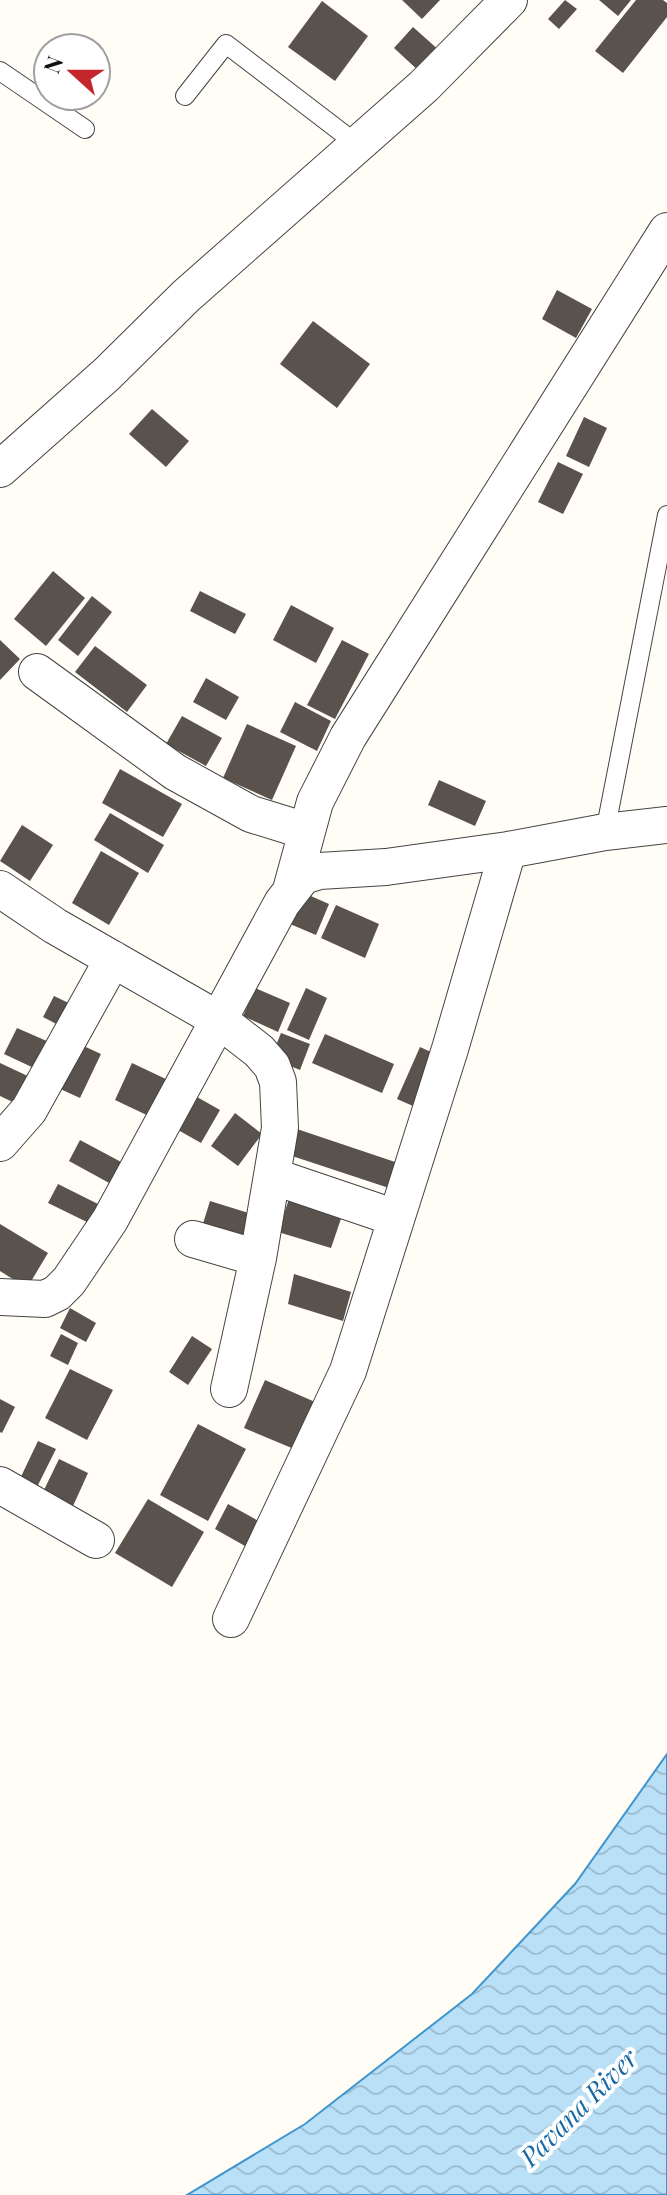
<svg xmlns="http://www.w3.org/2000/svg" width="667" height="2195" viewBox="0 0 667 2195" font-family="'Playfair Display',serif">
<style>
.water{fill:url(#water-waves);stroke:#3f96cf;stroke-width:2}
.building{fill:#5a524d}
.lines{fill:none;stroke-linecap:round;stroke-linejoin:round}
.service-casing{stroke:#444;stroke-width:20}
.minor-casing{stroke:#444;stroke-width:38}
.service{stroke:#fff;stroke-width:18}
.minor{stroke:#fff;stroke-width:36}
.labels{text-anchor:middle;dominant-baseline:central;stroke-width:8;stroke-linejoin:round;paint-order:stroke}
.water-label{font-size:26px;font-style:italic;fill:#1768a6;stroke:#fff}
</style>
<defs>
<pattern id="water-waves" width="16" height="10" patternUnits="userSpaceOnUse" patternTransform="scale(2)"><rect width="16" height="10" fill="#b9e0f7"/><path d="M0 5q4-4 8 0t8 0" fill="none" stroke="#9ebfd3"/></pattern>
</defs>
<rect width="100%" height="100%" fill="#fffdf5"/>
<path class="water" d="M667,1754v441h-480l118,-71 167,-130 103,-110z"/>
<path class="building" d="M402,0h38l-18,19z
M565,0l12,9 -18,20 -11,-10z
M599,0h32l-13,16z
M636,0h27l4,3v14l-44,56 -28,-22z
M322,1l46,35 -33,45 -47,-34z
M413,27l28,25 -20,21 -27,-25z
M557,290l35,19 -16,29 -34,-19z
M313,321l57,43 -33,44 -57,-44z
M152,409l37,32 -23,26 -37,-33z
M584,417l23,11 -18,39 -23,-11z
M558,462l25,12 -20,40 -25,-12z
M53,571l32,27 -39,48 -32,-27z
M200,591l46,23 -11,20 -45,-23z
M92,596l20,16 -34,44 -20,-16z
M291,605l43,23 -18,35 -43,-23z
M0,640l20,19 -20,21z
M342,640l27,14 -34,65 -28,-14z
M95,646l52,39 -20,27 -52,-40z
M206,678l33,19 -13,23 -33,-18z
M295,702l36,19 -14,30 -37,-19z
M182,716l40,22 -16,28 -40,-22z
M247,724l49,22 -24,54 -49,-22z
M120,769l62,35 -19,33 -61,-34z
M439,780l47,21 -11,25 -47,-21z
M110,813l54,32 -16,28 -54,-33z
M22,825l31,20 -23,36 -30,-20z
M101,851l38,22 -30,52 -37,-22z
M304,893l25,11 -13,31 -26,-11z
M336,905l43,19 -14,34 -44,-20z
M255,988l35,15 -12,29 -35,-16z
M306,988l21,10 -18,42 -22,-10z
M54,996l23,11 -11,22 -23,-12z
M17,1028l32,14 -13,27 -32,-15z
M281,1033l29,11 -10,26 -29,-12z
M325,1034l69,30 -12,29 -70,-30z
M77,1043l24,11 -21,44 -24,-11z
M420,1047l24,11 -22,52 -25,-11z
M0,1063l32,15 -13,27 -19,-9z
M132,1063l38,18 -17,37 -38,-18z
M190,1093l30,17 -19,33 -30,-17z
M235,1113l27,21 -24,32 -27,-20z
M291,1127l116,39 -9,25 -115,-38z
M80,1140l43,23 -12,21 -42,-23z
M58,1184l42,21 -9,19 -43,-21z
M291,1193l53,17 -13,38 -53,-16z
M210,1201l45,14 -8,29 -46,-14z
M0,1224l48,29 -21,35 -27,-17z
M294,1274l57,18 -8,29 -55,-17z
M70,1308l26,15 -10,19 -26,-14z
M61,1334l17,9 -10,22 -18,-9z
M192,1336l20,13 -24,36 -19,-13z
M70,1369l43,21 -26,50 -42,-22z
M265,1380l50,22 -21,47 -50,-21z
M0,1399l15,8 -13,26 -2,-1z
M198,1424l48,25 -38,72 -48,-26z
M38,1441l18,8 -22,44 -17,-8z
M59,1459l29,14 -15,33 -30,-14z
M148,1499l56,33 -32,55 -57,-34z
M228,1504l45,25 -14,25 -44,-25z"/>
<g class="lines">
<defs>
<path id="service" d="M0,71l85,58
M185,96l41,-52 132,101
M605,832l62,-317"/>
<path id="minor" d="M0,469l107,-95 79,-78 238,-210 85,-86
M37,672l138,100 76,42 55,17
M0,889l55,37 164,94 40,31 13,15 6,16 2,46 -22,130 -29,131
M291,890l24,-88 33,-65 319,-506
M0,1143l29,-33 84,-151
M272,1176l124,42
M193,1239l65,19
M0,1297l45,2 12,-6 12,-12 41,-61 172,-317 21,-27 16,-5 67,-4 122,-17 97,-18 62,-7
M0,1485l96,55
M231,1619l117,-248 102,-322 58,-199"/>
</defs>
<use href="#service" class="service-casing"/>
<use href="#minor" class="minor-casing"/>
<use href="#service" class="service"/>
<use href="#minor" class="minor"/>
</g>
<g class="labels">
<g class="water-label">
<text transform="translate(578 2107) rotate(-45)">Pavana River</text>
</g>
</g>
<g transform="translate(72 72) rotate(291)"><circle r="38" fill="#ffffff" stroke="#a0a0a0" stroke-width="2"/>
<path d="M0-6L14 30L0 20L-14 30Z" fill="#c4262e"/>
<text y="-12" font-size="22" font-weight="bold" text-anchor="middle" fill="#111111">N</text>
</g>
</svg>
